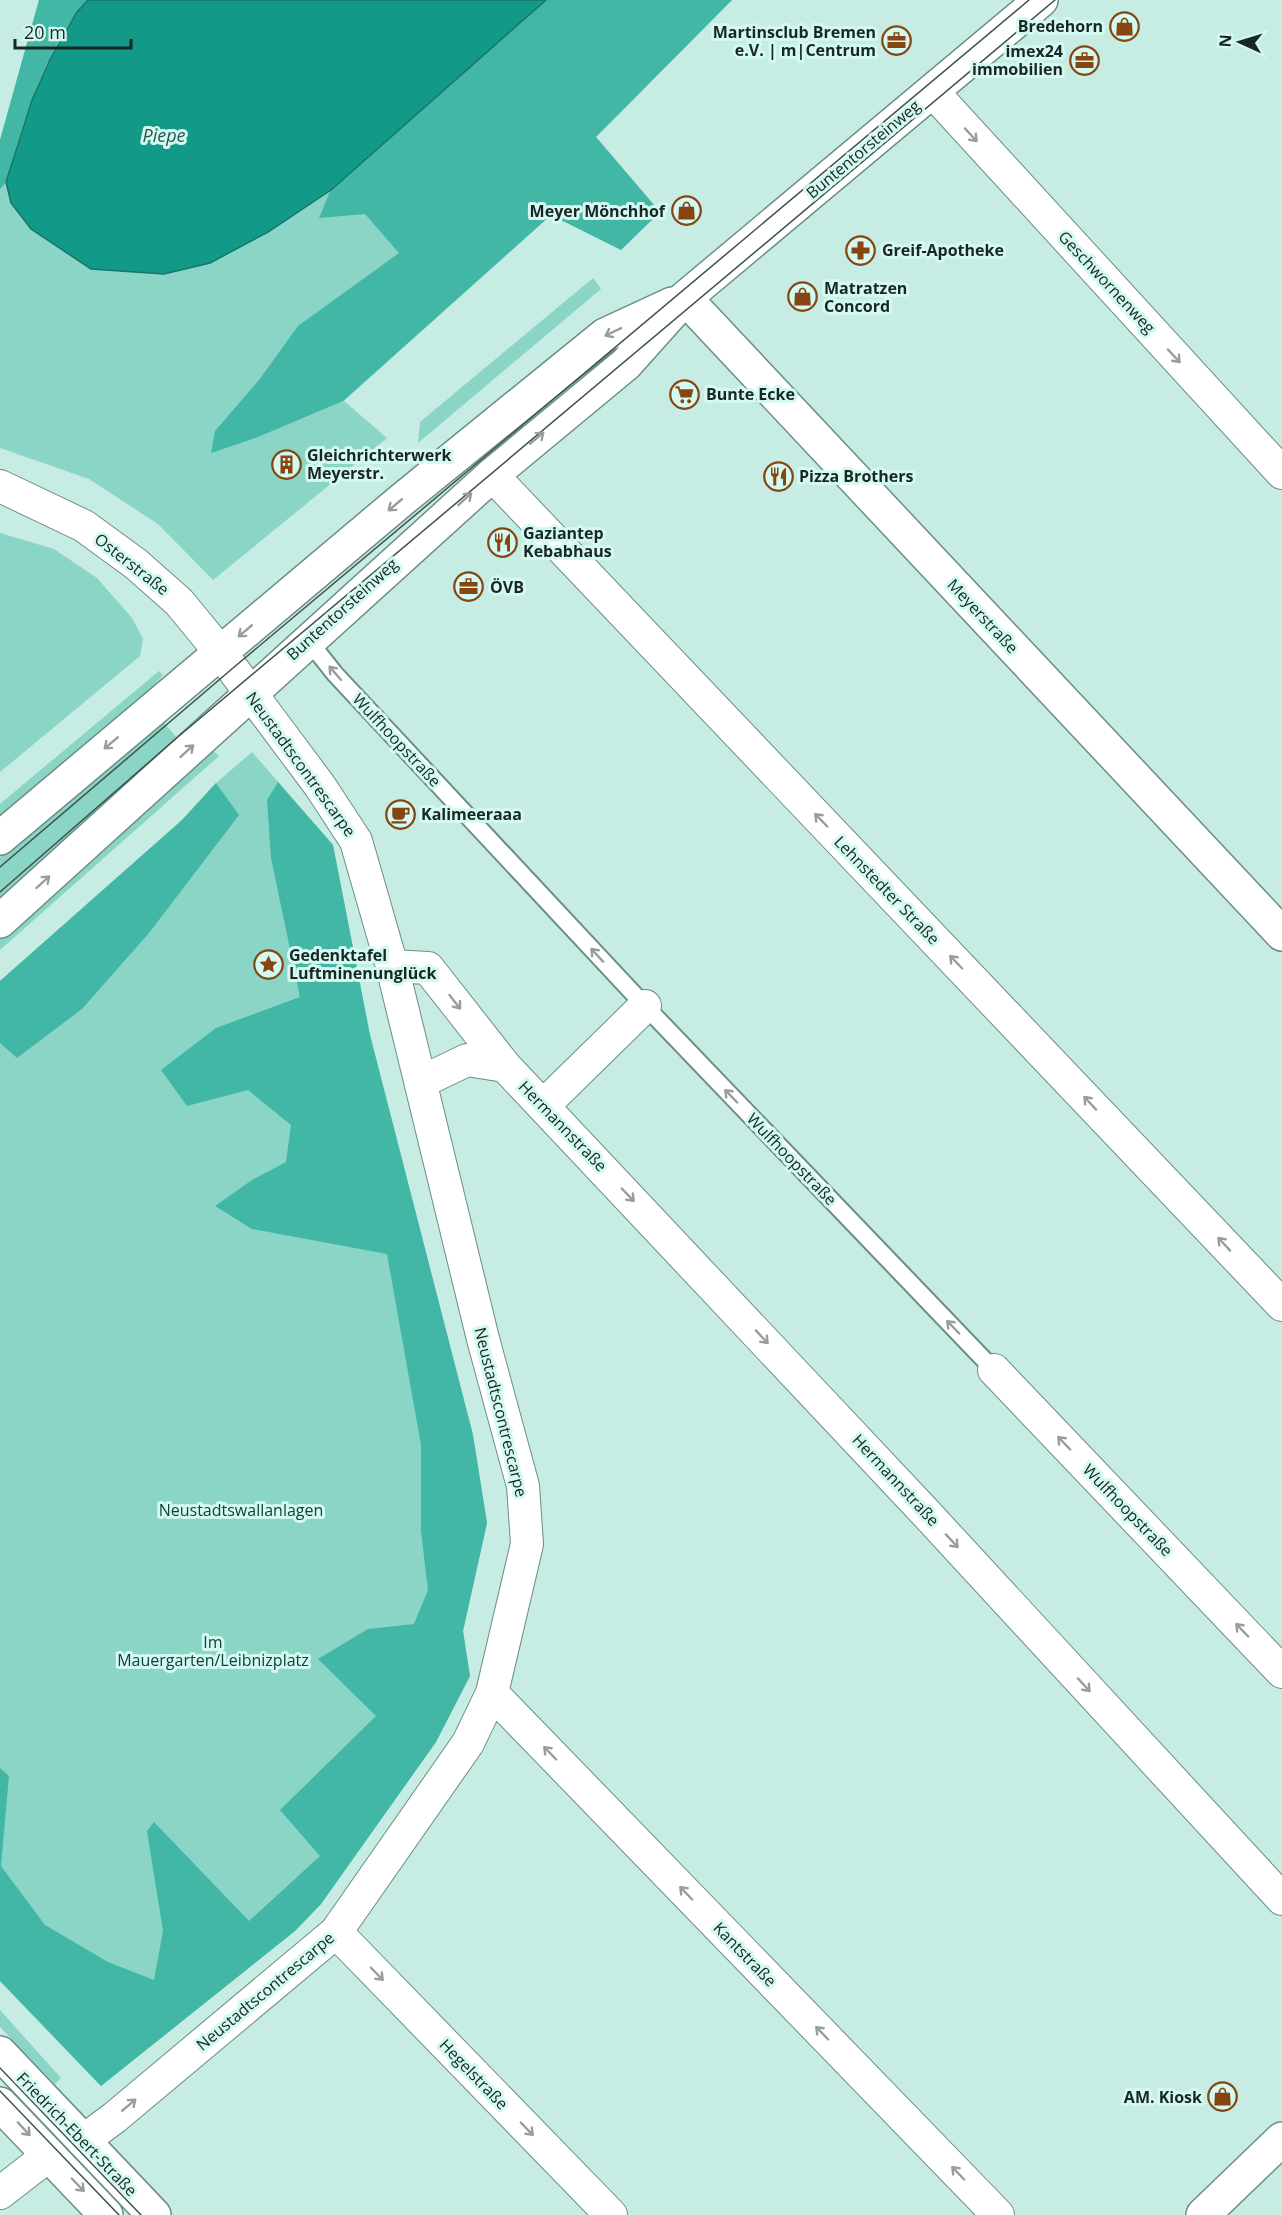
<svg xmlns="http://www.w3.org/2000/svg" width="1282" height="2215" viewBox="0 0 1282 2215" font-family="'Open Sans',sans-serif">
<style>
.green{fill:#8ad5c6}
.forest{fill:#42b7a5}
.water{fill:#139988;stroke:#15776a;stroke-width:1.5}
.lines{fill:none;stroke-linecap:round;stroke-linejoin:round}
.service-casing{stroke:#6b8e87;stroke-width:20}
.minor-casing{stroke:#6b8e87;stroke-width:34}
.tertiary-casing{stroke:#6b8e87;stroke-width:36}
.secondary-casing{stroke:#6b8e87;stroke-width:36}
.service{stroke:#fff;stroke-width:16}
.minor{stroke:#fff;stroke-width:32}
.tertiary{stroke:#fff;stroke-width:33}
.secondary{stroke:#fff;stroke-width:33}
.tram{stroke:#3e524e;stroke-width:1.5}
.oneway{stroke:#989e9c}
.labels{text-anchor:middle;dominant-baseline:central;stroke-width:6;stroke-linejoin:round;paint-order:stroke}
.poi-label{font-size:16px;font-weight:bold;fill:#192724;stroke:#d3f9f1;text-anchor:start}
.street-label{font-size:16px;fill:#192724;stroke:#d3f9f1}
.park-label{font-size:16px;fill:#0f433b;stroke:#d3f9f1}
.water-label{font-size:18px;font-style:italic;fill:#26574f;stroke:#d3f9f1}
</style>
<rect width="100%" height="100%" fill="#c6ece4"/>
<path class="green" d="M39,0h693l-136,137 64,75 -39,38 -70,-35 -207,186 43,37 -174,142 -55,-56 -69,-45 -89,-31v-308z
M593,278l8,11 -183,154 2,-21z
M0,533l54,16 43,29 35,40 11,21 -3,17 -140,116z
M159,671l4,4 -23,25 -140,118v-14z
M159,717l24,28 -183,159v-47z
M213,751l6,5 -219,194v-12l156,-143z
M252,752l81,93 37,190 103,400 14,88 -24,108 7,45 -34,66 -115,162 -26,27 -194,155 -101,-105v-1000l182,-161 34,-37z
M0,2010l61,68 -6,6 -55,-57z"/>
<path class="forest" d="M39,0h49c-44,48 -64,120 -82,182l-6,7v-49z
M546,0h186l-136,137 64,75 -39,38 -70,-35 -208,186 -85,36 -47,16 4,-22 44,-51 39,-54 101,-73 -34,-39 -46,4 12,-29z
M278,782l55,63 37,190 103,400 14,88 -24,108 7,45 -34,66 -115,162 -26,27 -194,155 -101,-105v-213l9,8 -8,90 44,59 63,37 46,18 9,-49 -16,-100 7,-9 95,99 71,-65 -40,-46 96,-94 -58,-57 50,-30 46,-5 14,-34 -7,-59v-86l-34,-191 -135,-25 -37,-23 37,-26 34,-18 5,-37 -43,-35 -61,16 -26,-36 55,-42 84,-31 -29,-139 -4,-58z
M216,783l23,32 -90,118 -67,76 -65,49 -17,-15v-62l182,-161z"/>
<path class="water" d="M88,0h458l-215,190 -63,42 -58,31 -46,11 -73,-5 -60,-40 -20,-26 -5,-21 26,-82 18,-41 27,-47z"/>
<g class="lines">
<defs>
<path id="service" d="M308,640l27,34 310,332 349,364"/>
<path id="minor" d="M932,91l350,382
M492,475l790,830
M0,486l84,40 52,38 43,38 41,50 100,134 36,55 36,125 91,373 40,147 4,58 -35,149 -24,50 -132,189 -222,186 -31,23
M392,966l36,2 77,98
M421,1082l46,-22 38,6 419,445 358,388
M543,1106l102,-100
M994,1370l288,302
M492,1693l506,522
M336,1932l275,283
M0,2193l49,-38"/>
<path id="tertiary" d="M685,298l597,636
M0,838l404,-340 201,-163 67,-31
M0,921l492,-446 134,-111 59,-66 356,-298
M1203,2215l79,-76"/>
<path id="secondary" d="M0,2053l154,162
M0,2104l106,111"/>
</defs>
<use href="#service" class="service-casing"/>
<use href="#minor" class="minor-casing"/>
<use href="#tertiary" class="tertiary-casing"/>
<use href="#secondary" class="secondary-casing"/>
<use href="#service" class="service"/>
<use href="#minor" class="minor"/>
<use href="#tertiary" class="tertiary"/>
<use href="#secondary" class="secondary"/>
<path class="tram" d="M0,867l233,-199 796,-668
M0,892l179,-156 876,-736
M0,2068l141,147
M0,2091l119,124"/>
</g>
<defs><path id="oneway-shaft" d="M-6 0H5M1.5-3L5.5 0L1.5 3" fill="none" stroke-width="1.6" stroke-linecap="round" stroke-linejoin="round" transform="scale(1.5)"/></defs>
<g class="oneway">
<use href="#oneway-shaft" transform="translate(971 135) rotate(47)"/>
<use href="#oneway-shaft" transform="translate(613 332) rotate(154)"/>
<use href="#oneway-shaft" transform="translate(1174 356) rotate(47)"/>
<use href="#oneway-shaft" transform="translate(537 438) rotate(-40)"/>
<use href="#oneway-shaft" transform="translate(465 499) rotate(-42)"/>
<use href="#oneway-shaft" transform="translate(395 505) rotate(140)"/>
<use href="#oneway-shaft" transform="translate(245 631) rotate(140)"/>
<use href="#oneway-shaft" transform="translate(335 673) rotate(-131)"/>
<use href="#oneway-shaft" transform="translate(111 743) rotate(140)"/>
<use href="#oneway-shaft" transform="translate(187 751) rotate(-42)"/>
<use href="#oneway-shaft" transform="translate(821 820) rotate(-134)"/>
<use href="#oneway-shaft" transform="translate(43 882) rotate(-42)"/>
<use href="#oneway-shaft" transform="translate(597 955) rotate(-133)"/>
<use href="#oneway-shaft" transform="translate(956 962) rotate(-134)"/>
<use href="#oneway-shaft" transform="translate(455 1002) rotate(52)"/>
<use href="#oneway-shaft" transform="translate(731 1096) rotate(-134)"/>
<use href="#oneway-shaft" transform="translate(1090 1103) rotate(-133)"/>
<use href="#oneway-shaft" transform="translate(628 1195) rotate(46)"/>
<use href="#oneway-shaft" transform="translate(1224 1244) rotate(-133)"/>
<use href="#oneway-shaft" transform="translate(953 1327) rotate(-134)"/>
<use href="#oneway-shaft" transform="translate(762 1337) rotate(47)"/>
<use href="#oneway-shaft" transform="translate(1064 1443) rotate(-134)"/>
<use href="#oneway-shaft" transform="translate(952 1541) rotate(47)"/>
<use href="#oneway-shaft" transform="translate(1242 1630) rotate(-134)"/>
<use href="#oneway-shaft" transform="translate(1084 1685) rotate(47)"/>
<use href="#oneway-shaft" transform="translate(550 1753) rotate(-134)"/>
<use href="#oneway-shaft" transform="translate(686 1893) rotate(-134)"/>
<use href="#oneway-shaft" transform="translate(377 1974) rotate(46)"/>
<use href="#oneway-shaft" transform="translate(822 2033) rotate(-134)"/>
<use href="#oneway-shaft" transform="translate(129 2105) rotate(-40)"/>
<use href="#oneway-shaft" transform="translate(24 2129) rotate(47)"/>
<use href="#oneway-shaft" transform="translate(527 2129) rotate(46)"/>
<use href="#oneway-shaft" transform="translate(958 2173) rotate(-134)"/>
<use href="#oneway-shaft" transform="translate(78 2185) rotate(46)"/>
</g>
<defs>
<symbol id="shop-ring" viewBox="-11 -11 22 22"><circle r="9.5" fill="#d3f9f1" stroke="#874611" stroke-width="1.5"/><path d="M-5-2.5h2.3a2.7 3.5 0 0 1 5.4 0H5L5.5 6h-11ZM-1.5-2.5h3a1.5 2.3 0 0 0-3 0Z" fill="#874611"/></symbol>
<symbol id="office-ring" viewBox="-11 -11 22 22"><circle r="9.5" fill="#d3f9f1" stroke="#874611" stroke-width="1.5"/><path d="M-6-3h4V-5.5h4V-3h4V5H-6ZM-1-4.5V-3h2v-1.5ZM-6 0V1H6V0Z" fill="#874611"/></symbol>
<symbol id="pharmacy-ring" viewBox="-11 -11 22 22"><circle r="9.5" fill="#d3f9f1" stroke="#874611" stroke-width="1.5"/><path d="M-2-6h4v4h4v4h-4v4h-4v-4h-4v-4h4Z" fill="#874611"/></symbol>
<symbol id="supermarket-ring" viewBox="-11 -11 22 22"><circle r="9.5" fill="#d3f9f1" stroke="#874611" stroke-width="1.5"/><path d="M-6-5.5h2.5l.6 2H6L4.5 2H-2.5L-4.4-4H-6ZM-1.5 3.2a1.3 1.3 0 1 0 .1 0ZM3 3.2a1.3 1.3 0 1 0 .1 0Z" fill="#874611"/></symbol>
<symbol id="building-ring" viewBox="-11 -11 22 22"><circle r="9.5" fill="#d3f9f1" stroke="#874611" stroke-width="1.5"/><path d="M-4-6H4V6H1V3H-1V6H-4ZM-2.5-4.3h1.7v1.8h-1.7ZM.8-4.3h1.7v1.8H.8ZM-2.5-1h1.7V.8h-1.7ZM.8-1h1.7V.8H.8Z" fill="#874611"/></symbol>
<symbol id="restaurant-ring" viewBox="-11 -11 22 22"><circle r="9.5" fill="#d3f9f1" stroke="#874611" stroke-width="1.5"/><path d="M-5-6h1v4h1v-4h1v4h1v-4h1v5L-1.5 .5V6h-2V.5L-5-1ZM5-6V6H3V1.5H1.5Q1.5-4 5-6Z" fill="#874611"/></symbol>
<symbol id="cafe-ring" viewBox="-11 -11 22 22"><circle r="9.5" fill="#d3f9f1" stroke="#874611" stroke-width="1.5"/><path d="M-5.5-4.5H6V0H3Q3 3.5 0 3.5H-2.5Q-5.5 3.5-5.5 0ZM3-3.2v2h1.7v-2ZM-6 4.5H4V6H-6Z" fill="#874611"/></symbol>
<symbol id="sight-ring" viewBox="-11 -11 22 22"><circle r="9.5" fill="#d3f9f1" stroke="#874611" stroke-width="1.5"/><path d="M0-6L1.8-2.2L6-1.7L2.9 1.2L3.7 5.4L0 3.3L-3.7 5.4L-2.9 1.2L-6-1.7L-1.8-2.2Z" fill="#874611"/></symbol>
</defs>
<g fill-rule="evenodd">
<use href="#shop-ring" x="1108" y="10" width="33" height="33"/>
<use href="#office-ring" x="880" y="24" width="33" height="33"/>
<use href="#office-ring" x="1068" y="44" width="33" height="33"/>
<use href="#shop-ring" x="670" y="194" width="33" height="33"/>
<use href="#pharmacy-ring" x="844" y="234" width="33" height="33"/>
<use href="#shop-ring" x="786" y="280" width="33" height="33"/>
<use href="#supermarket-ring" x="668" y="378" width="33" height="33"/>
<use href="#building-ring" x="270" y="448" width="33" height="33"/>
<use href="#restaurant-ring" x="762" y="460" width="33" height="33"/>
<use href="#restaurant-ring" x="486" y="526" width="33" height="33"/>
<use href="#office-ring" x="452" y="570" width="33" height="33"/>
<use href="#cafe-ring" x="384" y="798" width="33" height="33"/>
<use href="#sight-ring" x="252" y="948" width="33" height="33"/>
<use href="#shop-ring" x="1206" y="2080" width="33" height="33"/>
</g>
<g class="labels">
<g class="poi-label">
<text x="1103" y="26" text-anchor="end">Bredehorn</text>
<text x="876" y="32" text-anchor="end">Martinsclub Bremen<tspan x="876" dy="18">e.V. | m|Centrum</tspan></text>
<text x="1063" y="51" text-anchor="end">imex24<tspan x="1063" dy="18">immobilien</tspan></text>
<text x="665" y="211" text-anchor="end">Meyer Mönchhof</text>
<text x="882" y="250">Greif-Apotheke</text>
<text x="824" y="288">Matratzen<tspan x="824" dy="18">Concord</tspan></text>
<text x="706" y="394">Bunte Ecke</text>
<text x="307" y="455">Gleichrichterwerk<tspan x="307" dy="18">Meyerstr.</tspan></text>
<text x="799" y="476">Pizza Brothers</text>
<text x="523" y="533">Gaziantep<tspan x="523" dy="18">Kebabhaus</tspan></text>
<text x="490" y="587">ÖVB</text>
<text x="421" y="814">Kalimeeraaa</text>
<text x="289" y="955">Gedenktafel<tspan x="289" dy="18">Luftminenunglück</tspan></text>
<text x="1202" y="2097" text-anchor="end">AM. Kiosk</text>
</g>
<g class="street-label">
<text transform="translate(863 149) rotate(-40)">Buntentorsteinweg</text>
<text transform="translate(1107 282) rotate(47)">Geschwornenweg</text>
<text transform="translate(132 564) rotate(38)">Osterstraße</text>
<text transform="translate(342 609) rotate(-42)">Buntentorsteinweg</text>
<text transform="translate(983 616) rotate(47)">Meyerstraße</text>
<text transform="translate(397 740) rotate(47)">Wulfhoopstraße</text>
<text transform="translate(301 764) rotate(54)">Neustadtscontrescarpe</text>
<text transform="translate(887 890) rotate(46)">Lehnstedter Straße</text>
<text transform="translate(563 1126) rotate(46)">Hermannstraße</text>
<text transform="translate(792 1159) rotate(46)">Wulfhoopstraße</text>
<text transform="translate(501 1412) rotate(76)">Neustadtscontrescarpe</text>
<text transform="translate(896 1480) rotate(47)">Hermannstraße</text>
<text transform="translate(1128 1510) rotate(46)">Wulfhoopstraße</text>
<text transform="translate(745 1954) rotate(46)">Kantstraße</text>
<text transform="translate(265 1991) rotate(-40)">Neustadtscontrescarpe</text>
<text transform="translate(474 2074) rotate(46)">Hegelstraße</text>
<text transform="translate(77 2134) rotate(46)">Friedrich-Ebert-Straße</text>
</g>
<g class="park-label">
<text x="241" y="1510">Neustadtswallanlagen</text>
<text x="213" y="1642">Im<tspan x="213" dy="18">Mauergarten/Leibnizplatz</tspan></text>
</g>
<g class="water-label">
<text x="164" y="135">Piepe</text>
</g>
</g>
<g transform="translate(1240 42) rotate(274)" stroke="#d3f9f1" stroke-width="4.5" paint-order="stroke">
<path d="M0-4.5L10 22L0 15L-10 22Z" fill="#192724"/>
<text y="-9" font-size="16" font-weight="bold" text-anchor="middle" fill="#192724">N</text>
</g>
<path d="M15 39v9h116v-9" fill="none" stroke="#192724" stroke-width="3"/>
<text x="24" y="39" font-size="18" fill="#192724" stroke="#d3f9f1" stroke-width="4.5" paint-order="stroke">20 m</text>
</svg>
